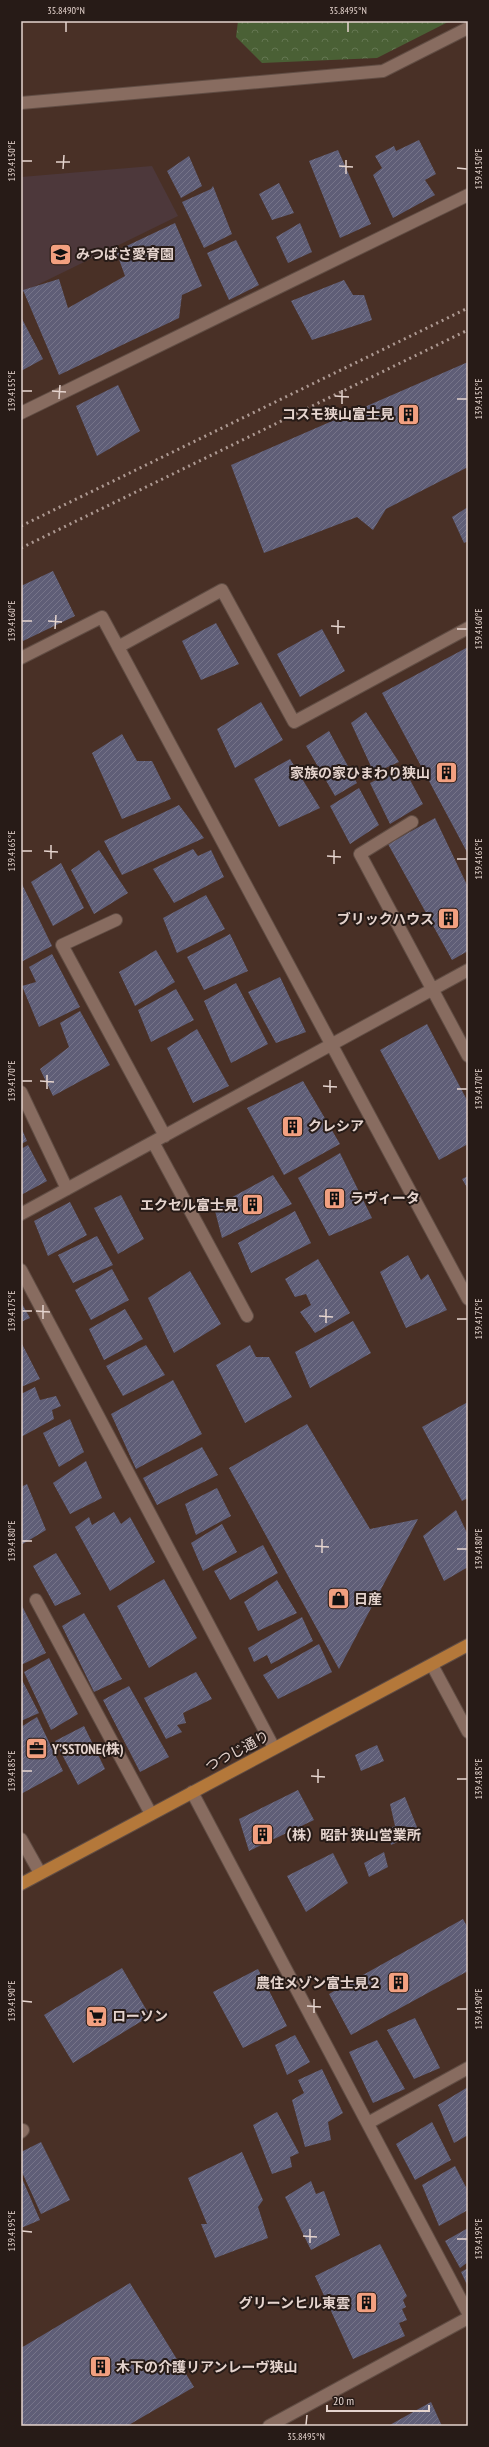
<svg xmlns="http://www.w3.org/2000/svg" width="489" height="2447" viewBox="0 0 489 2447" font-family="'PT Sans Narrow','Noto Sans JP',sans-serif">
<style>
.education{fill:#4d383b}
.forest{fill:url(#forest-crowns)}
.building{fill:url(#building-hatch)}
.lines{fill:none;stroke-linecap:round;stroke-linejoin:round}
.minor-casing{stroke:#614d44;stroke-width:14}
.major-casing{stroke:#614d44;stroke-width:14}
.minor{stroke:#886c60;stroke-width:12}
.major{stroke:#b4783a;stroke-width:12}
.rail{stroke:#ad9992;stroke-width:3;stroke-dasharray:2 4;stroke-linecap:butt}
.ticks{fill:none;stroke:#e5d4ce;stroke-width:1.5}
.labels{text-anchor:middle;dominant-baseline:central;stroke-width:4;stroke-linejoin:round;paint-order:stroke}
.poi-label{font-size:14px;font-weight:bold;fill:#e5d4ce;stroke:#271b17;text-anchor:start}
.street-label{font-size:14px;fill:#e5d4ce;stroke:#271b17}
.neatline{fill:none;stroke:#e5d4ce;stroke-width:1.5}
.ticks-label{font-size:10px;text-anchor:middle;fill:#e5d4ce}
</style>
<defs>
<pattern id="forest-crowns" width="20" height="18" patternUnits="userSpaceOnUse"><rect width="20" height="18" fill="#4a6035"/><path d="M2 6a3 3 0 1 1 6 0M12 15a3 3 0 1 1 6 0" fill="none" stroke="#647651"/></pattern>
<pattern id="building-hatch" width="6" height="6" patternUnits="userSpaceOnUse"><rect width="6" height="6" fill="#5f5e77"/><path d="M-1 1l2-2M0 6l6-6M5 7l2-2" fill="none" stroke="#767489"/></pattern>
</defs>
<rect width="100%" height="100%" fill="#493026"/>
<path class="education" d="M152,166l26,50 -157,77v-116z"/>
<path class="forest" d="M238,21h212l-73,37 -115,5 -26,-26z"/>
<path class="building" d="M419,140l17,34 -11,6 10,15 -42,23 -20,-43 9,-7 -7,-12 19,-10 2,5z
M338,150l33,74 -31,14 -31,-77z
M189,156l13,30 -21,12 -14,-27z
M279,183l15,30 -22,7 -13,-26z
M213,186l19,48 -28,14 -22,-46 29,-13z
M175,223l27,63 -20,9 -3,23 -120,57 -36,-85 36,-11 9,29 57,-32 -9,-25z
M300,223l12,29 -24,11 -12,-26z
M236,240l23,45 -30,15 -22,-47z
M344,280l9,15h11l8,25 -60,20 -21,-39z
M21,317l22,42 -22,12z
M468,362v105l-82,42 -13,21 -16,-13 -93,36 -33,-88z
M118,385l22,46 -43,25 -21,-50z
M468,507v34l-4,2 -12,-26z
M53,571l22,45 -52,25 -2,-5v-50z
M216,623l23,41 -38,16 -19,-39z
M322,629l23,42 -45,26 -23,-43z
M468,647v207l-86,-161z
M261,702l22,38 -48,28 -18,-39z
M366,712l33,50 -25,11 -23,-50z
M329,731l28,52 -22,13 -29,-50z
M122,734l15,27h15l19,38 -49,20 -30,-66z
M290,759l30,49 -41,19 -25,-48z
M403,767l20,37 -33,20 -20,-41z
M359,788l20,37 -29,19 -20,-38z
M179,805l25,33 -82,37 -18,-34z
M435,818l33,69v64l-16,9 -64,-116z
M193,849l5,7 13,-6 13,27 -50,26 -21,-34z
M99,850l29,43 -34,21 -23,-44z
M61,863l23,45 -31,18 -22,-44z
M21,882l31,64 -31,16z
M206,895l19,34 -48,24 -14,-35z
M230,934l18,37 -44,19 -17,-33z
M156,950l19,32 -40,24 -16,-34z
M52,954l28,53 -41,20 -17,-41 14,-4 -7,-15z
M280,977l26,55 -30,11 -28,-51z
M236,983l32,61 -37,19 -27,-62z
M176,989l18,31 -43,22 -13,-32z
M80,1011l30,54 -57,31 -13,-27 29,-22 -9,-24z
M427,1024l41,78v42l-29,16 -59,-110z
M197,1029l32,57 -36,17 -26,-55z
M303,1081l37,63 -56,31 -37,-67z
M21,1127l6,14 -6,3z
M28,1145l19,36 -26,14v-46z
M340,1153l32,65 -43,18 -31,-58z
M273,1175l19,29 -70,34 -8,-31z
M468,1176v13l-6,-10z
M121,1195l23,44 -26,15 -24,-46z
M70,1202l17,33 -39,21 -14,-35z
M295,1211l16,32 -60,30 -13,-30z
M97,1236l16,29 -40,18 -15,-28z
M408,1255l13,25 7,-6 19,36 -41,18 -26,-56z
M318,1259l32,54 -35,20 -15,-21 11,-7 -5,-11 -11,3 -10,-18z
M112,1269l17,31 -38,20 -16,-30z
M190,1271l31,53 -47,29 -26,-55z
M21,1302l9,16 -9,4z
M125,1309l18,30 -39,21 -15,-31z
M353,1321l18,32 -61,35 -15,-36z
M21,1342l19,37 -19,8z
M146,1345l19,30 -42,21 -17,-30z
M250,1345l6,12h13l23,40 -47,26 -29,-58z
M173,1380l29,54 -66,35 -25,-55z
M35,1387l5,13 16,-4 5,10 -9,4 2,9 -33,18v-43z
M468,1402v96l-6,3 -40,-74z
M70,1419l14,33 -25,15 -16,-34z
M307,1424l63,105 48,-10 -79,150 -110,-201z
M202,1447l16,28 -61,30 -14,-27z
M86,1461l16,37 -32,16 -17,-31z
M27,1484l19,46 -25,15v-58z
M217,1488l14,28 -35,19 -11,-31z
M456,1510l12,25v32l-24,14 -21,-45z
M114,1512l7,12 9,-7 25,45 -45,29 -35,-64 14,-10 3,8z
M222,1524l15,28 -34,19 -12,-28z
M263,1545l15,28 -48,27 -16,-29z
M56,1553l25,41 -26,12 -22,-40z
M164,1579l33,59 -48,30 -32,-62z
M277,1580l20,33 -39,18 -14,-29z
M21,1604l25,49 -25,12z
M84,1613l38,66 -28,13 -32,-66z
M302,1617l11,24 -42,23 -4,-9 -13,7 -6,-14z
M319,1644l13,28 -54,27 -15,-24z
M49,1658l29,56 -27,16 -27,-58z
M196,1672l16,27 -29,14 3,10 -9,2 5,7 -16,7 -22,-41z
M21,1678l18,35 -18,8z
M129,1686l40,71 -29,15 -37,-72z
M37,1717l26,54 -42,23v-67z
M84,1726l21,43 -27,16 -23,-44z
M377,1745l7,16 -23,10 -6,-16z
M298,1790l16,30 -65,31 -10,-32z
M405,1797l14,35 -28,13 -3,-16 7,-3 -5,-22z
M384,1852l4,15 -19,10 -5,-14z
M333,1853l15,30 -42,29 -19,-36z
M463,1919l5,9v43l-117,64 -22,-41z
M122,1968l28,48 -77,47 -29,-48z
M258,1969l29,57 -44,22 -30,-56z
M415,2018l25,50 -26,11 -27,-49z
M295,2035l15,27 -23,13 -12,-30z
M377,2040l28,49 -32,14 -24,-51z
M322,2069l21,44 -15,9 3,18 -26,7 -13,-47 12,-7 -6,-13z
M468,2087v48l-14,8 -16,-38z
M277,2112l22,41 -9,4 2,10 -20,7 -19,-49z
M432,2122l19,38 -36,20 -19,-36z
M41,2142l29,58 -29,14 -20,-44v-18z
M242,2152l21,48 -5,7 10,31 -53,20 -14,-34h6l-19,-46z
M455,2166l13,25v19l-29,16 -17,-41z
M21,2176l19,44 -19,8z
M311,2181l5,13 8,-3 16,44 -29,15 -26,-53z
M468,2228v34l-8,6 -15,-27z
M380,2244l27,52 -4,4 3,7 -4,2 5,11 -8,3 6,13 -52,23 -38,-83z
M468,2268v19l-7,-15z
M130,2283l64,104 -67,39h-106v-78z
M431,2402l11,24h-54z"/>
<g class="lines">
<defs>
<path id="minor" d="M21,103l362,-32 85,-43
M21,413l447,-218
M118,647l104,-57 72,132 174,-94
M21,658l81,-41 366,682
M412,822l-52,32 108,202
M116,920l-54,25 103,191
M21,1092l46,97
M153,1142l94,174
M21,1214l447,-244
M21,1270l253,478
M36,1600l115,214
M432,1665l36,67
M192,1792l276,521
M21,1839l19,34
M368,2123l100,-55
M21,2132l2,-2
M269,2426l199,-108"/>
<path id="major" d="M21,1884l447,-239"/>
</defs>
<use href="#minor" class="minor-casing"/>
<use href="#major" class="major-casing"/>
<use href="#minor" class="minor"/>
<use href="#major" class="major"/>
<path class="rail" d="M21,526l447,-218
M21,548l447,-218"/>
</g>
<path class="ticks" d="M66,32v-10M348,32v-10M22,161h10M56,162h14M339,166l14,1M457,168l10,1M63,169l1,-14M346,174v-14M22,391h10M52,391l14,1M335,396l14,1M59,399l1,-14M457,399h10M342,404v-14M22,621h10M48,621l14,1M331,626l14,1M55,629l1,-14M457,629h10M338,634v-14M22,851h10M44,851l14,1M327,856l14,1M51,859v-14M457,859h10M334,864v-14M22,1081h10M40,1081l14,1M323,1086l14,1M47,1089v-14M457,1089h10M330,1093v-13M22,1311h10M36,1311l14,1M319,1316l14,1M43,1319v-14M457,1319h10M326,1323v-14M22,1541h10M315,1546l14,1M457,1549h10M322,1553v-14M22,1771h10M311,1776l14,1M457,1779h10M318,1783v-14M22,2001l10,1M307,2006l14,1M457,2009h10M314,2013v-14M22,2231l10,1M303,2236l14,1M457,2239h10M310,2243v-14M306,2425l1,-10"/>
<defs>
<symbol id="school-square" viewBox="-11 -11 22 22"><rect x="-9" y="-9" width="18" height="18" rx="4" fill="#f2a080" stroke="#271b17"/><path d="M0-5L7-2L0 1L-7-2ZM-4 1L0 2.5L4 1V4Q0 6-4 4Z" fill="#111"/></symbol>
<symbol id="building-square" viewBox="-11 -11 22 22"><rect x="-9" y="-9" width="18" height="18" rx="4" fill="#f2a080" stroke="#271b17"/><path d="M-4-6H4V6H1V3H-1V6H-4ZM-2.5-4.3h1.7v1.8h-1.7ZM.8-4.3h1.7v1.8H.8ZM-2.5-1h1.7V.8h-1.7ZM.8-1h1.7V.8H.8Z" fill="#111"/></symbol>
<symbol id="shop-square" viewBox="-11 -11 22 22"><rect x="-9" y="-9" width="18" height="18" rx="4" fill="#f2a080" stroke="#271b17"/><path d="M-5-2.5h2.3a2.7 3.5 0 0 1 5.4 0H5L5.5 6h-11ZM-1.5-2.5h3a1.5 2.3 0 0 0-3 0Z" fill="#111"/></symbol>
<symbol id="office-square" viewBox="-11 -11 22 22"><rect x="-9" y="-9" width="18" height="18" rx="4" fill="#f2a080" stroke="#271b17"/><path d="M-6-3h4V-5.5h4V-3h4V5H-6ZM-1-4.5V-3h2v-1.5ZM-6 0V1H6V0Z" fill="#111"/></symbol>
<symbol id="supermarket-square" viewBox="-11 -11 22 22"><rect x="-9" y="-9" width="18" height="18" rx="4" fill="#f2a080" stroke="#271b17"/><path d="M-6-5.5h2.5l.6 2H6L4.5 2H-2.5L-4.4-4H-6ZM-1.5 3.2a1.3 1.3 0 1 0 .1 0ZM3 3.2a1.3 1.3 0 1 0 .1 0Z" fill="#111"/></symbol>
</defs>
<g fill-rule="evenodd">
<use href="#school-square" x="48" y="242" width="25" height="25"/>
<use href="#building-square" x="396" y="402" width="25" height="25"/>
<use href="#building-square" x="434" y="760" width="25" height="25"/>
<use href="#building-square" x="436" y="906" width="25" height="25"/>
<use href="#building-square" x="280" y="1114" width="25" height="25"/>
<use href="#building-square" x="322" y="1186" width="25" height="25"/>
<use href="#building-square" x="240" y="1192" width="25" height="25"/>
<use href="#shop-square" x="326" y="1586" width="25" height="25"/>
<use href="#office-square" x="24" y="1736" width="25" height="25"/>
<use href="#building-square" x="250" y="1822" width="25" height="25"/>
<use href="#building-square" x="386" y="1970" width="25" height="25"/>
<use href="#supermarket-square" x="84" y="2004" width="25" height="25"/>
<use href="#building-square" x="354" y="2290" width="25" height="25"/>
<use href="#building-square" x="88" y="2354" width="25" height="25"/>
</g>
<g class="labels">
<g class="poi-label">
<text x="76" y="254">みつばさ愛育園</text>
<text x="394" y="414" text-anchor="end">コスモ狭山富士見</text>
<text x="430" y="773" text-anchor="end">家族の家ひまわり狭山</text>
<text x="434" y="919" text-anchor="end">ブリックハウス</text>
<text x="308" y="1126">クレシア</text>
<text x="350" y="1198">ラヴィータ</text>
<text x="238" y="1205" text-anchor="end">エクセル富士見</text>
<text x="354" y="1599">日産</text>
<text x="52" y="1749">Y’SSTONE(株)</text>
<text x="278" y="1835">（株）昭計 狭山営業所</text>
<text x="382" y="1983" text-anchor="end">農住メゾン富士見２</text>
<text x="112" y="2016">ローソン</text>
<text x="350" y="2303" text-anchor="end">グリーンヒル東雲</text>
<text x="116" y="2367">木下の介護リアンレーヴ狭山</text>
</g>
<g class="street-label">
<text transform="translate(237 1751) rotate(-28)">つつじ通り</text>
</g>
</g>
<rect width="489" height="2447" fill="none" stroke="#271b17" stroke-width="44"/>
<path d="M327 2405v6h102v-6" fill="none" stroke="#e5d4ce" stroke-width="2"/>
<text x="333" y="2405" font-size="12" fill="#e5d4ce" stroke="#271b17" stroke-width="3" paint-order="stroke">20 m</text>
<rect x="22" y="22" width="445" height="2403" class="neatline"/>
<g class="ticks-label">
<text x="66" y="14">35.8490°N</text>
<text x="348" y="14">35.8495°N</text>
<text transform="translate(11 161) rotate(-90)" y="4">139.4150°E</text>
<text transform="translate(478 169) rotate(-90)" y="4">139.4150°E</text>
<text transform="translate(11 391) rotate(-90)" y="4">139.4155°E</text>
<text transform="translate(478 399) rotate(-90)" y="4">139.4155°E</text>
<text transform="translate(11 621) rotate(-90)" y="4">139.4160°E</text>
<text transform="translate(478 629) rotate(-90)" y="4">139.4160°E</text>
<text transform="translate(11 851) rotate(-90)" y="4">139.4165°E</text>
<text transform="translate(478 859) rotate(-90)" y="4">139.4165°E</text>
<text transform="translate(11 1081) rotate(-90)" y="4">139.4170°E</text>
<text transform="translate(478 1089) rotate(-90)" y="4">139.4170°E</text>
<text transform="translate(11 1311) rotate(-90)" y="4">139.4175°E</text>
<text transform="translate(478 1319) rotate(-90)" y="4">139.4175°E</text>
<text transform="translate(11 1541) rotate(-90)" y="4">139.4180°E</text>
<text transform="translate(478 1549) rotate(-90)" y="4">139.4180°E</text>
<text transform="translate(11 1771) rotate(-90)" y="4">139.4185°E</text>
<text transform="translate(478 1779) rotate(-90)" y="4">139.4185°E</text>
<text transform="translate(11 2001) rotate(-90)" y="4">139.4190°E</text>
<text transform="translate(478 2009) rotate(-90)" y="4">139.4190°E</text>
<text transform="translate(11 2231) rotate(-90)" y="4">139.4195°E</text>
<text transform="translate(478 2239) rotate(-90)" y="4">139.4195°E</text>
<text x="306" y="2440">35.8495°N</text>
</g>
</svg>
